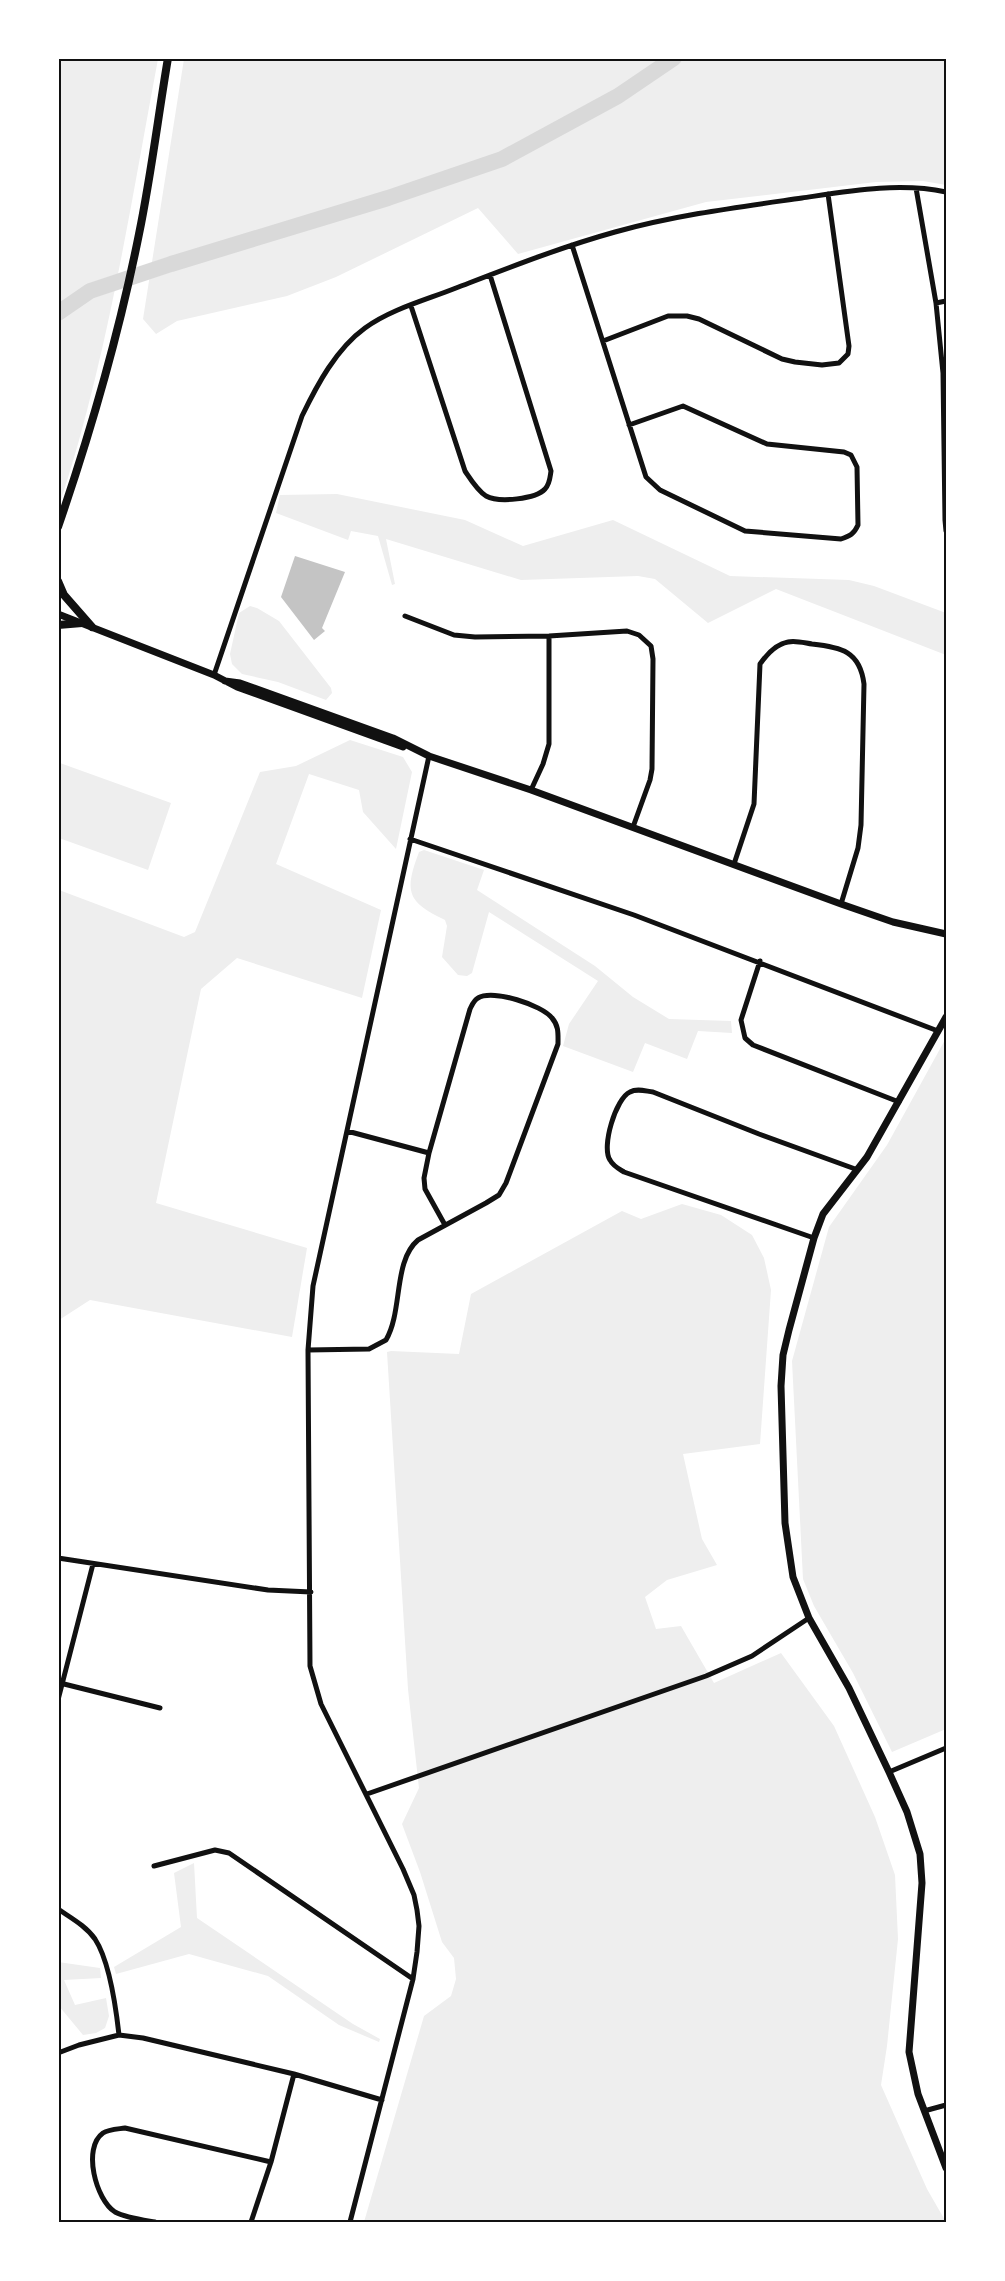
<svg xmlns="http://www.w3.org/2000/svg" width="1005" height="2281" viewBox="0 0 1005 2281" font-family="'Archivo Narrow',sans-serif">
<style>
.green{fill:#eee}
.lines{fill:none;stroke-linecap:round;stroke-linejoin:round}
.river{stroke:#d9d9d9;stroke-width:16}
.building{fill:#c4c4c4}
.minor{stroke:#111;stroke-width:5}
.tertiary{stroke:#111;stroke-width:7}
.secondary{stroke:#111;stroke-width:8}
.neatline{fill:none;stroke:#111;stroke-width:2}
</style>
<rect width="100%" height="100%" fill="#fff"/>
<path class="green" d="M59,58l99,1c-28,149 -51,302 -99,447z
M184,59h762v126l-23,-4 -47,1 -170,20 -188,52 -40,-46 -142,69 -49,19 -110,25 -21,13 -13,-15z
M337,494l128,26 58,26 90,-26 117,56 119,4 25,6 72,27v42l-170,-66 -68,34 -53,-44 -17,-3 -117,4 -135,-41 9,45 -3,1 -14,-49 -27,-5 -3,9 -72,-27 4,-18z
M250,606l7,2 22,13 52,67 1,5 -6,7 -48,-18 -36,-8 -10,-10 -2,-10 9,-41z
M350,740l53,17 9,15 -16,77 -33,-37 -4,-22 -50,-16 -33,90 105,46 -19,88 -125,-40 -36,31 -45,214 151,45 -15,89 -202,-37 -31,20v-430l125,47 11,-5 65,-160 36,-6z
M60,763l111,40 -23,67 -89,-32z
M424,850l60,20 -7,20 118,76 38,31 36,22 62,2 1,12 -34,-2 -11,28 -42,-16 -12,29 -70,-26 6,-22 29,-43 -109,-69 -17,61 -5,3 -9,-1 -16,-18 5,-31 -2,-6c-38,-18 -41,-28 -26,-68z
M946,1038v691l-54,23 -39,-79 -39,-67 -11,-27 -11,-218 37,-134 58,-82z
M682,1204l39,11 31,20 12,23 7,32 -11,154 -77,10 19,85 15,26 -50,15 -22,17 11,32 25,-3 33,57 67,-30 53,73 41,91 20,58 3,64 -11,107 -6,39 46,104 19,33h-582l60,-206 27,-20 5,-17 -2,-21 -12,-16 -22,-70 -18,-48 17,-36 -11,-99 -21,-337 4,-1 68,3 12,-60 151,-83 19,8z
M194,1863l3,55 156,106 27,15 -1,3 -40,-17 -71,-49 -79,-22 -73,20 -2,-7 67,-40 -7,-54z
M58,1962l42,6 1,10 -37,2 11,25 31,-7 3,18 -4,12 -9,5 -13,2 -24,-29z"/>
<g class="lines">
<path class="river" d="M58,313l32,-22 81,-27 217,-66 114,-39 116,-63 56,-38"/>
</g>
<path class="building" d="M295,556l50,16 -23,56 3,3 -11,9 -33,-43z"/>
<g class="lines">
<path class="minor" d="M916,188l20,115 7,70 2,147 1,11
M572,245l74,232 14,13 85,41 96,8c9,-3 13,-5 17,-14l-1,-58 -6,-12 -7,-3 -77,-8 -84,-38 -54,19
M936,303l10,-2
M411,306l54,165c6,9 12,19 21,25 13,7 50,3 59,-7 5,-5 5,-12 6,-18l-61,-196
M603,341l65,-25h19l12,3 83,40 13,3 27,3 17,-2 9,-9 1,-8 -21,-152
M405,616l49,19 21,2 74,-1 78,-5 12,4 12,11 2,13 -1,110 -2,11 -17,47
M214,675l88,-259c15,-31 34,-67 63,-88 26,-19 61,-28 91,-40 52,-20 105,-41 159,-56 61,-17 124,-25 187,-34 47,-7 97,-16 144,-6
M531,790l12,-26 6,-20v-108
M410,839l224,76 304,116
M734,864l20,-60 6,-140c7,-10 16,-20 28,-22 7,-2 17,1 24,2 29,3 48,7 52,40l-3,141 -3,23 -17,56
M760,961l-19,59 4,18 8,7 146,57
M347,1131l82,22
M814,1238l-190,-66c-5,-3 -11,-6 -14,-12 -9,-13 6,-62 20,-68 7,-4 15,-1 23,0l106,42 99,36
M308,1350l61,-1 17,-9c17,-29 7,-79 32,-100l68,-37 13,-8 7,-12 52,-139c0,-10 1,-18 -6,-26 -10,-13 -59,-29 -74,-20 -4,2 -6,7 -8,11l-41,144 -5,25 1,11 20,36
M58,1558l210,32 43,2
M64,1684l96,24
M58,1700l35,-136
M889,1772l57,-24
M367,1794l339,-118 46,-20 57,-38
M154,1866l61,-16 14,3 184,126
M58,1909c13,9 28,17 37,30 15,23 21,69 24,96
M58,2053l21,-8 40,-10 24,3 151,36 88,26
M924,2111l22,-6
M155,2222c-12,-2 -29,-4 -40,-10 -19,-12 -33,-64 -12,-79 6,-4 16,-4 22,-5l146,34
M251,2222l20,-60 23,-88
M350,2222l63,-243 4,-27 2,-26 -2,-16 -3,-15 -11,-26 -82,-165 -11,-38 -2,-316 5,-64 116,-530"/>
<path class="tertiary" d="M58,614l156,61 23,12 166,60
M225,681l15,2 153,55 36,18 102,34 310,114 52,18 53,12
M946,1017l-79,140 -44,57 -9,24 -25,92 -6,25 -2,31 4,137 8,54 16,41 40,70 40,84 18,40 13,42 2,29 -13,169 9,42 28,74"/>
<path class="secondary" d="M58,527c33,-96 61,-193 81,-293 12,-58 19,-117 29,-176
M58,581l6,14 28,32
M58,625l24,-2"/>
</g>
<rect width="1005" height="2281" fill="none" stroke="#ffffff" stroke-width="120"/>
<rect x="60" y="60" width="885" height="2161" class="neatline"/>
</svg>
